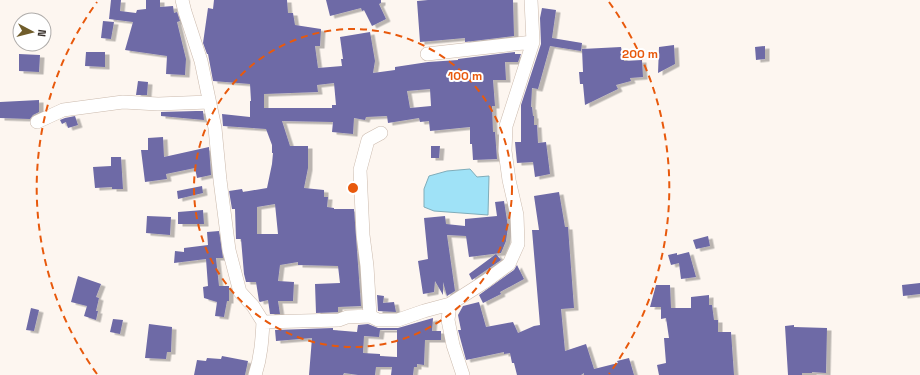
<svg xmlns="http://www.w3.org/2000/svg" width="920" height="375" viewBox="0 0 920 375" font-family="'Space Grotesk',sans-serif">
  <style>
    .water { fill: #9fe2f7; stroke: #80adba }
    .building { fill: #6e6aa6; fill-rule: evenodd; filter: url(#shadow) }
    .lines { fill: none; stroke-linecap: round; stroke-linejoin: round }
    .minor-casing { stroke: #cbbaad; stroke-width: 14 }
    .minor { stroke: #fff; stroke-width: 13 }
    .ring { fill: none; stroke: #e8590c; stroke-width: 2; stroke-dasharray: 7 5 }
    .centre { fill: #e8590c; stroke: #fff; stroke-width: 2 }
    .ring-label { font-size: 12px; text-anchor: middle; font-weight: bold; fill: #e8590c; stroke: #fff; stroke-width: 4; stroke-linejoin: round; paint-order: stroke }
  </style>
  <defs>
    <filter id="shadow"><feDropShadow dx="4.5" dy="2.5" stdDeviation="0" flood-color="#0004"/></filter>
  </defs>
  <rect width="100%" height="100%" fill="#fdf6f0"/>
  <!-- water -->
  <path class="water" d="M470,169L477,177L489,176L488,215L434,211L424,207V189L429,176L447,171Z"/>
  <!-- building -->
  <path class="building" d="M111,0H121L120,11L136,13L137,10L146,9V0H160V7L173,6L174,13L177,12L180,21L177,22L186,59L185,75L166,74L167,56L125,50L133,22L109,19Z
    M214,0H287L288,13H293L295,25L321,29L320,46H315L318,68L342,66L341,59H343L340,37L370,32L375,61L373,73L395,70V67L428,62L458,60V59L515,52V54H521L518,62H505L506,80H493L495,106H492L493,132H495L497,159L473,160L472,144H470V127L430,131L429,121L420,122L419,118L388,123L387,116L366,117L365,120L354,118L353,134L332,132L333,122L282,121L290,146H308V168L304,188L324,190V197H328L327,207L334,208V209H354L361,306L338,307V312L316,313L315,284L340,283L338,266L298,265V262L280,265L278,281L294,282L293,301H278L280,314H270L268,300L260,302L259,301L256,282H246L244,274L241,239H236L235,209H232L229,191L242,189L243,192L267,188L272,164L273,153H272V145L266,129L223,126L222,114L250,117V101H251L250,84L213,81L208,54H207L203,43L208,8L213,9ZM334,83L336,105H332V108H264V94L318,92L317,85ZM430,89L431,106L410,108L407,91ZM275,204L278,234H257V207Z
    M326,0H381V3L379,4L386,19L372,26L364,10L362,11L361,8L330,16Z
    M428,0H513L514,36L465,42V38L420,42L417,1Z
    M542,8L556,10L552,38L582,43L581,51L550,46L538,89L532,88L531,107H532L533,116H534V125H537L538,143L546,142L550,174L535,177L533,162L517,163L515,142H521V105L541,44L540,18Z
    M103,21L114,22L111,39L101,38Z
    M674,45L675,64L658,73L659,47Z
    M765,46V59L756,60L755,47Z
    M621,47L624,61L642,60L643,77L630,78L631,81L616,85L618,89L585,105L583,84H580L579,72H583L582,49Z
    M86,52H105V67L85,66Z
    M19,54L40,55L39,72L19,71Z
    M138,81L148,82L147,95H136Z
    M39,100V112L33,115L30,119L0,118V102Z
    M196,111H203L204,120L161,116V112Z
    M75,116L78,125L68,128L66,122L62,124L60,120L65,118Z
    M163,137L164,157L209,147L211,175L197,178L195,168L166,174L167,179L145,182L141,150H148V138Z
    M431,146H440L439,158H431Z
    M111,157H121L123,189H112V187L95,188L93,167L111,166Z
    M202,186L203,193L178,199L177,191Z
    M559,192L565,227H568L574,308L561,309L565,351L586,344L594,369L590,370L618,363L617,361L629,358L634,375H584V373L581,375H517L514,363H512L510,353L504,354V352L466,360L458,330H461L458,315L463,306L479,302L486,327L513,322L518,333L534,326L540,325L532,230H539L534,196Z
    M504,201L508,227L506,241L501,253L469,257L466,236L447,235L455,291L447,296L443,282V295L435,281L434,292L423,294L418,261L428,259L424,218L445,216L446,224L465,226V219L497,216L495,202Z
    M203,210L204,224H178V212Z
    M147,216L171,217L170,235L146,233Z
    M219,231L223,258H216L219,286H229V301H227L224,317L215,316L217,302L204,298L203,287L208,286L206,259L174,263L175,251L184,252V248L208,245L207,232Z
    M708,236L710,246L696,249L693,240Z
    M689,252L696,277L681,279L679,263L671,265L668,255L677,253V255Z
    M496,254L501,260L472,280L469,274Z
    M517,265L524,279L500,292L501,294L483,303L479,295L514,270Z
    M78,276L101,284L96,297L99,298L96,311H98L96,320L84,316L87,306L71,302Z
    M920,283V294L903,296L902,285Z
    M656,285H670L671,308H691V297L709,295V305H712L714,320H718V332H731L734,375H659L657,365L666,363L664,338H669L666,318L661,319V307H650Z
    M377,295L384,296L383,303L394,302L396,312L378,311Z
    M31,308L39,310L34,331L26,330Z
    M433,318L432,331H441V340H425L424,365L417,364V367H414L413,375H391L392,367H376L375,375H358L344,373L343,375H309L312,338L276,341L275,330L333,328V330L357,332L358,325L368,324L378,328H398ZM380,330H397V357L380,356V354L363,353L364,336L379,337Z
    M113,319L123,320L120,334L110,332Z
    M149,324L172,327L171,352H167L166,359L145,358Z
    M794,325V327L827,328L826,373L812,372V373H802V375H788L785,326Z
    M222,356L248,361L245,375H194L197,360L206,361L207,358L221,359Z"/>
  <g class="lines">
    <defs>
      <path id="minor" d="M182,0L185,12L201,61L215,128L220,180L229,250L240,292L253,306L263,322L339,320L347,317L370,316L378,320H398L424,311L450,304
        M427,54L533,42
        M37,122L63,110L123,102L158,104L209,102
        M370,316L367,266L363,235L360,170L368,140L381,133
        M255,375C261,357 262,340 263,322
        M463,375L453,345L448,320L450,304L486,281L509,264L518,244L517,215L509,180L505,151L506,126L533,42L531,0"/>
    </defs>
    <!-- minor casing -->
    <use href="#minor" class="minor-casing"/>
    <!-- minor -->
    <use href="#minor" class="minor"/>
  </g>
  <!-- distance rings -->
  <g class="ring">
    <circle cx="353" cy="188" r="159"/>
    <path d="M97 374A317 317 0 0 1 97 2M609 2A317 317 0 0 1 609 374"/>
  </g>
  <circle cx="353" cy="188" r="6" class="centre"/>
  <g class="ring-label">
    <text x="640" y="58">200 m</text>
    <text x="465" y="80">100 m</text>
  </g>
  <!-- north arrow -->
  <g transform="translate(32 32) rotate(97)"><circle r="19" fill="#ffffff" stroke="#afacaa"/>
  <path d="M0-3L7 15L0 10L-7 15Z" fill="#705d2b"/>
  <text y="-6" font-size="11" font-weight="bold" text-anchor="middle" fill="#37302b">N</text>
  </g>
</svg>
